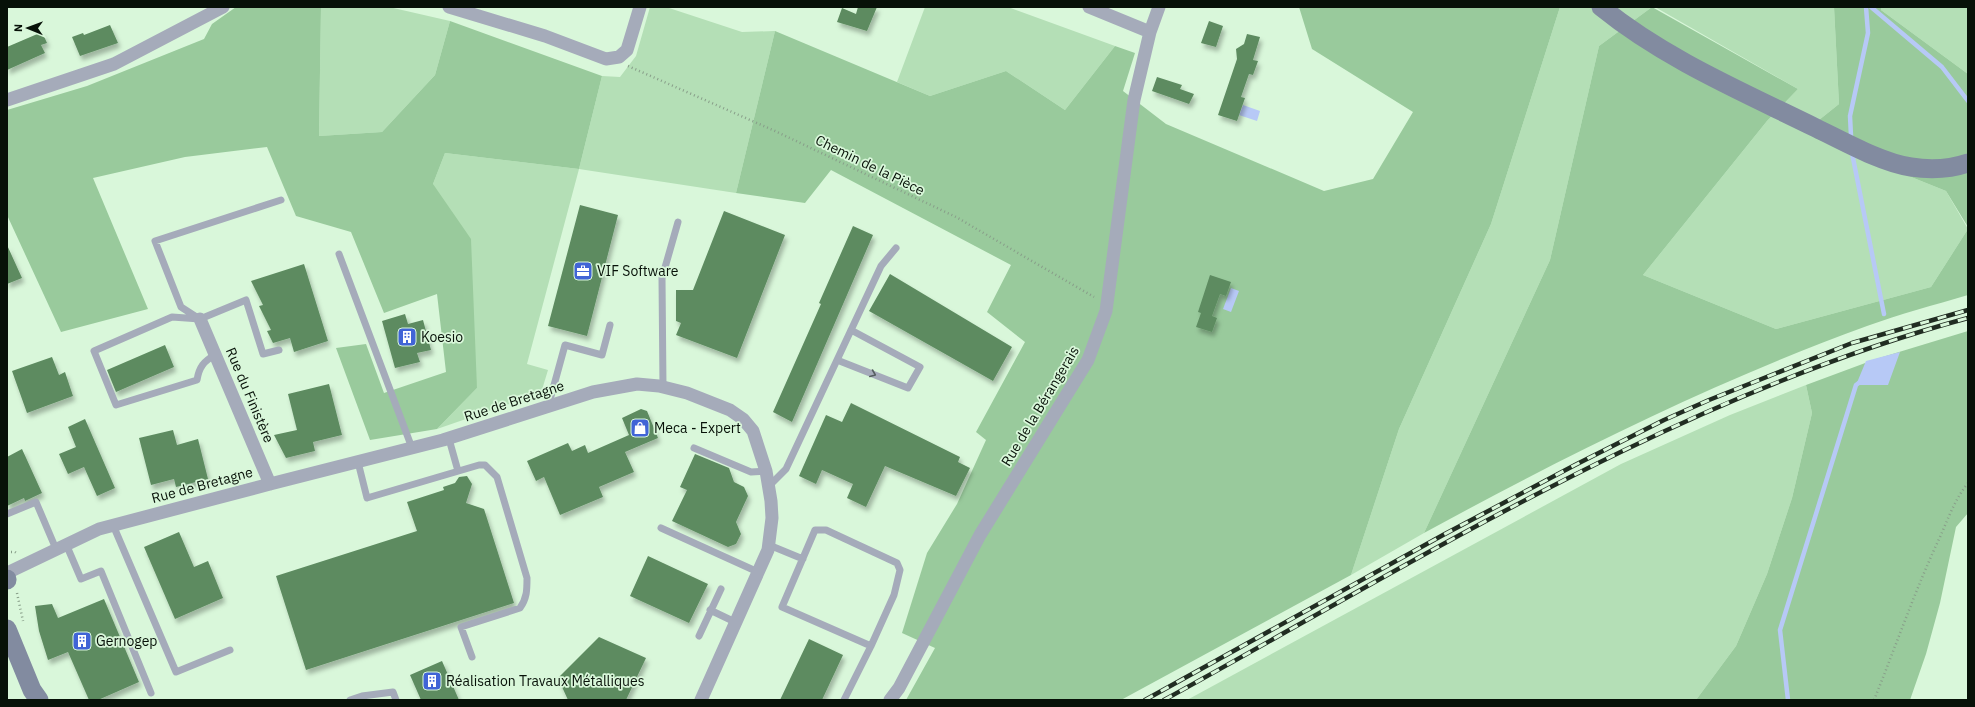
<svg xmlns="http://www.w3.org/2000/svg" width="1975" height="707" viewBox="0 0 1975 707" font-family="'IBM Plex Sans',sans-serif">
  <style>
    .green { fill: #b4dfb6 }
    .forest { fill: #99ca9c }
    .water { fill: #b7c9f6 }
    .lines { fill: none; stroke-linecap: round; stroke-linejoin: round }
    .stream { stroke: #b7c9f6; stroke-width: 4.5 }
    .building { fill: #5d8b60; filter: url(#shadow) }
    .path { stroke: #889e89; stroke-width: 2.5; stroke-dasharray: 1 3; stroke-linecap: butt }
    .lane { stroke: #a5abba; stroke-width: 7 }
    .street { stroke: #a5abba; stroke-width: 13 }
    .secondary { stroke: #828ba0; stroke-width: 19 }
    .rail-casing { stroke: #212d22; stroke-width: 4.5 }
    .rail { stroke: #d9f7da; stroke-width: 3; stroke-dasharray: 9; stroke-linecap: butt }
    .oneway { stroke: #565e61 }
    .labels { text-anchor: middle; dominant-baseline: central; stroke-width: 3.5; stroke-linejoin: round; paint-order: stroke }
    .street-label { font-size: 14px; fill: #071108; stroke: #d9f7da }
    .poi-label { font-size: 14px; fill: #071108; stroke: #d9f7da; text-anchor: start }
  </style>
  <defs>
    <filter id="shadow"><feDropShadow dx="2.5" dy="4.5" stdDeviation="2" flood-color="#0004"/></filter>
  </defs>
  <rect width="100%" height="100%" fill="#d9f7da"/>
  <!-- green -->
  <path class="green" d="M321,7H389L450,21L435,75L382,132L319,136Z
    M650,7H666L742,32L775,31L736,193L579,169L527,364L548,370L541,393L437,429L477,388L433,184L445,153L579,169L602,76L620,77L636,56Z
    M925,7H1008L1115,46L1065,110L1006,71L930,96L897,82Z
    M1560,7H1652L1599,46L1550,260L1424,533L1351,575L1399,429L1491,224Z
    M1655,7H1834L1839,104L1819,120L1814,138L1946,191L1968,229L1931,287L1776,329L1643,275L1767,121L1798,89Z
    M1881,7H1968V74L1881,10Z
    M1806,385L1812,413L1792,498L1767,574L1736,646L1696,700H1187L1621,464L1730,415Z"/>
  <!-- forest -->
  <path class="forest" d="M236,7H321L319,136L382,132L435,75L450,21L602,76L579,169L445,153L433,184L471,239L477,388L437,429L370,440L336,348L366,344L384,393L446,372L437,294L384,313L351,232L296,216L267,147L185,157L93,178L148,309L61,332L7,215V110L87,86L204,39L212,24Z
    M1299,7H1560L1491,224L1399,429L1351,575L1121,700H906L935,648L902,633L927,553L957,504L986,440L976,432L1025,342L987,312L1011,265L831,170L805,203L736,193L775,31L930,96L1006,71L1065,110L1115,46L1135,53L1123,91L1166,124L1324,191L1373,179L1413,112L1312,49Z
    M1652,7L1798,89L1767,121L1643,275L1776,329L1931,287L1968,229V295C1934,305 1900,314 1867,326C1713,382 1567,455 1424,533L1550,260L1599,46Z
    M1834,7H1881V10L1968,74V227L1946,191L1814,138L1819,120L1839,104Z
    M1968,331V513L1956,527L1940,603L1926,654L1910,700H1696L1736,646L1767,574L1792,498L1812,413L1806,385L1876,359Z"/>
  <!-- water -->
  <path class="water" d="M1243,105L1260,111L1257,121L1239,115Z
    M1231,288L1239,291L1231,312L1223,309Z
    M1900,352L1888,385H1856L1866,361Z"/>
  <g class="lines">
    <!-- stream -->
    <path class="stream" d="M1871,7L1942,67L1968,101
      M1851,136L1850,116L1868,33L1866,7
      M1852,153L1884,314
      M1788,700L1780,630L1856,385L1860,382"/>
  </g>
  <!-- building -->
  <path class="building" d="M858,7H877L867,31L837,22L842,8L856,14Z
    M1209,21L1223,26L1216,47L1201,43Z
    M110,25L118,43L80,56L72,37L83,33L84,35Z
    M42,32L47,43L41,45L45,53L7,70V47Z
    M1247,34L1260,37L1253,60L1258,61L1253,75L1249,74L1241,97L1245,98L1237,121L1218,115L1237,59L1236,49L1244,44Z
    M1157,77L1182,85L1180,89L1194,94L1189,104L1152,91Z
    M580,205L618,215L587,336L548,326Z
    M724,211L785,235L737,358L676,335L681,323L676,321V290H693Z
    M853,226L873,235L792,422L773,412L821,304L819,303Z
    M7,245L22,278L7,284Z
    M304,264L328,341L294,352L290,338L273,343L267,331L271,330L259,306L263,305L251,281Z
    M890,274L1012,347L993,381L869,311Z
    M1210,275L1231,282L1226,296L1220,294L1212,316L1217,318L1212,332L1196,327L1201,313L1198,312Z
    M405,314L408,324L423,320L431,350L417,353L420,362L395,368L382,321Z
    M165,345L174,367L116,392L107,370Z
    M52,357L59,375L65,372L73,396L27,413L12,371Z
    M329,384L342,435L313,442L315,451L286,458L274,435L297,430L288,394Z
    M851,403L960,457L958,462L970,468L956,496L885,466L866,507L847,498L853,484L822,470L816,484L799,476L826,415L842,422Z
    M641,409L647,411L658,438L625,452L634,472L599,487L603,497L560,515L544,477L536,481L527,461L568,443L572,451L585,445L588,453L629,435L622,418Z
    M85,419L115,488L97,496L84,467L68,474L59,454L76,447L68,427Z
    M173,430L177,445L198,439L208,479L176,487L174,479L151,485L139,438Z
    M22,449L42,493L25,501L24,498L7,506V457Z
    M695,454L729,468L734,482L744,487L748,496L736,522L741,534L736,544L728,547L672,521L687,490L680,487Z
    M467,476L472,484L466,503L484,509L514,603L306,670L276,576L417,531L407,502L444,490L443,487L455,483L459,477Z
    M179,532L194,567L208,561L223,598L175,619L144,547Z
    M648,556L708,584L689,623L630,596Z
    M104,599L139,682L98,700H89L68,652L48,660L39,631L35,606L52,604L58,618Z
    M599,637L646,658L626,700H568L558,678Z
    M809,639L843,655L822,700H780Z
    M442,661L459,700H421L410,675Z"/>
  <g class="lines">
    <!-- path -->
    <path class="path" d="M628,66L775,131L956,217L1094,297
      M7,552H15L18,554
      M17,593L23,621
      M1874,700C1896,646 1915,590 1940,537C1948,519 1955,499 1968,483"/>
    <!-- lane -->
    <path class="lane" d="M339,254L412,448
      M198,318L181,307L155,241L281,200
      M215,355C204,361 199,367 197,380L116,405L94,351L172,317L200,319L246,300L263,354L279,350
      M837,360L908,388L920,367L851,330
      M663,387L662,278L678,222
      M548,407L565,345L602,355L610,325
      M449,439L458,471
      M694,448L751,472L766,471
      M358,462L367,498L479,465H485L497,477L527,578C527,590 527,598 520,608L461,627L472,657
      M769,486L786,469L881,266L896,248
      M7,514L36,502L56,549
      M113,525L176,672L230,650
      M661,528L758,572
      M66,544L81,579L101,571L151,693
      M769,545L803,559
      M710,610L735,622
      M699,636L721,589
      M350,700L362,696L393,692L396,700
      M844,700L871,646L894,595L900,570L897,563L826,530H815L782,607L871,646"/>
    <!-- street -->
    <path class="street" d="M449,7L545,36L606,59L619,57L627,50L640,7
      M1089,7L1150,32
      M7,100L114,64L223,7
      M200,319L270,484
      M7,573L99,529L270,484L443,440L593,392L637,384L659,386L687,393L730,410L743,419L753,431L766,471L771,501L772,518L768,550L701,700
      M890,700L899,688L980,535L1088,360L1106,311L1134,100L1150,32L1159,7"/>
    <!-- secondary -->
    <path class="secondary" d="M1601,7C1665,59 1743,92 1816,128C1843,141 1882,163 1911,167C1930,170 1950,169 1968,163
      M7,579V580
      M7,629L32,690L39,700"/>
    <defs>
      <path id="rail" d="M1145,700L1443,535L1575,465L1664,420L1709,400L1852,343L1968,310
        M1164,700C1424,557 1679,396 1968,318"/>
    </defs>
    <!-- rail casing -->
    <use href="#rail" class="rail-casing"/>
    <!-- rail -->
    <use href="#rail" class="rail"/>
  </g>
  <!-- one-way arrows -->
  <defs><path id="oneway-chevron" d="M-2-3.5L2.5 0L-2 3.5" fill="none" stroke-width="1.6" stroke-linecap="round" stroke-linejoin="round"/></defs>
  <use class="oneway" href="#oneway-chevron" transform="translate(873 374) rotate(22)"/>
  <!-- icons -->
  <defs>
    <symbol id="office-square" viewBox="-11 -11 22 22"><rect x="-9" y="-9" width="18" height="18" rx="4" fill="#4164d6" stroke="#d9f7da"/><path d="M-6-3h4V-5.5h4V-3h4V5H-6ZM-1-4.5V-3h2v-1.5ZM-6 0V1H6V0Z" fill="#fff"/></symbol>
    <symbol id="building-square" viewBox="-11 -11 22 22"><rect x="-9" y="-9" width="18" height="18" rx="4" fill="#4164d6" stroke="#d9f7da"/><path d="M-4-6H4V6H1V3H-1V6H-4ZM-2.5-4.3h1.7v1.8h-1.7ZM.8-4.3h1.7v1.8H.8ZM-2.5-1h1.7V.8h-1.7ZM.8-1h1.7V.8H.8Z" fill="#fff"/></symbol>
    <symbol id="shop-square" viewBox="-11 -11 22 22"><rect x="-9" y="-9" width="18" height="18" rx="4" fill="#4164d6" stroke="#d9f7da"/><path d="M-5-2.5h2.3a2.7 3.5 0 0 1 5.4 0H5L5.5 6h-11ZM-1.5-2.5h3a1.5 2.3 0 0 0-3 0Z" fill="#fff"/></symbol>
  </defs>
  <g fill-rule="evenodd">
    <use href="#office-square" x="572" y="260" width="22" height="22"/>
    <use href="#building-square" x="396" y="326" width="22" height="22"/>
    <use href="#shop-square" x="629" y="417" width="22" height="22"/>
    <use href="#building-square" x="71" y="630" width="22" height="22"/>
    <use href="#building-square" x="421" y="670" width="22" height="22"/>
  </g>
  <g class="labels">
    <!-- street labels -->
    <g class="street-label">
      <text transform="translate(870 165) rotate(26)">Chemin de la Pièce</text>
      <text transform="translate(250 395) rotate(67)">Rue du Finistère</text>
      <text transform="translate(514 401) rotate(-18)">Rue de Bretagne</text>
      <text transform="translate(1040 406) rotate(-59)">Rue de la Bérangerais</text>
      <text transform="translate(202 485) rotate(-15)">Rue de Bretagne</text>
    </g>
    <!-- poi labels -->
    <g class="poi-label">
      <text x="597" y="271">VIF Software</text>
      <text x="421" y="337">Koesio</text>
      <text x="654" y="428">Meca - Expert</text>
      <text x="96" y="641">Gernogep</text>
      <text x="446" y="681">Réalisation Travaux Métalliques</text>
    </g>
  </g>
  <!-- border -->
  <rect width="1975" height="707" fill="none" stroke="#071108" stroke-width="16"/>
  <!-- north arrow -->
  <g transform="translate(28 28) rotate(271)" stroke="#d9f7da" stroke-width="3" paint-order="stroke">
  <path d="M0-3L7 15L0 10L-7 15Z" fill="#071108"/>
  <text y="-6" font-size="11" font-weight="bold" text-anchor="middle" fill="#071108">N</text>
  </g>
</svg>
